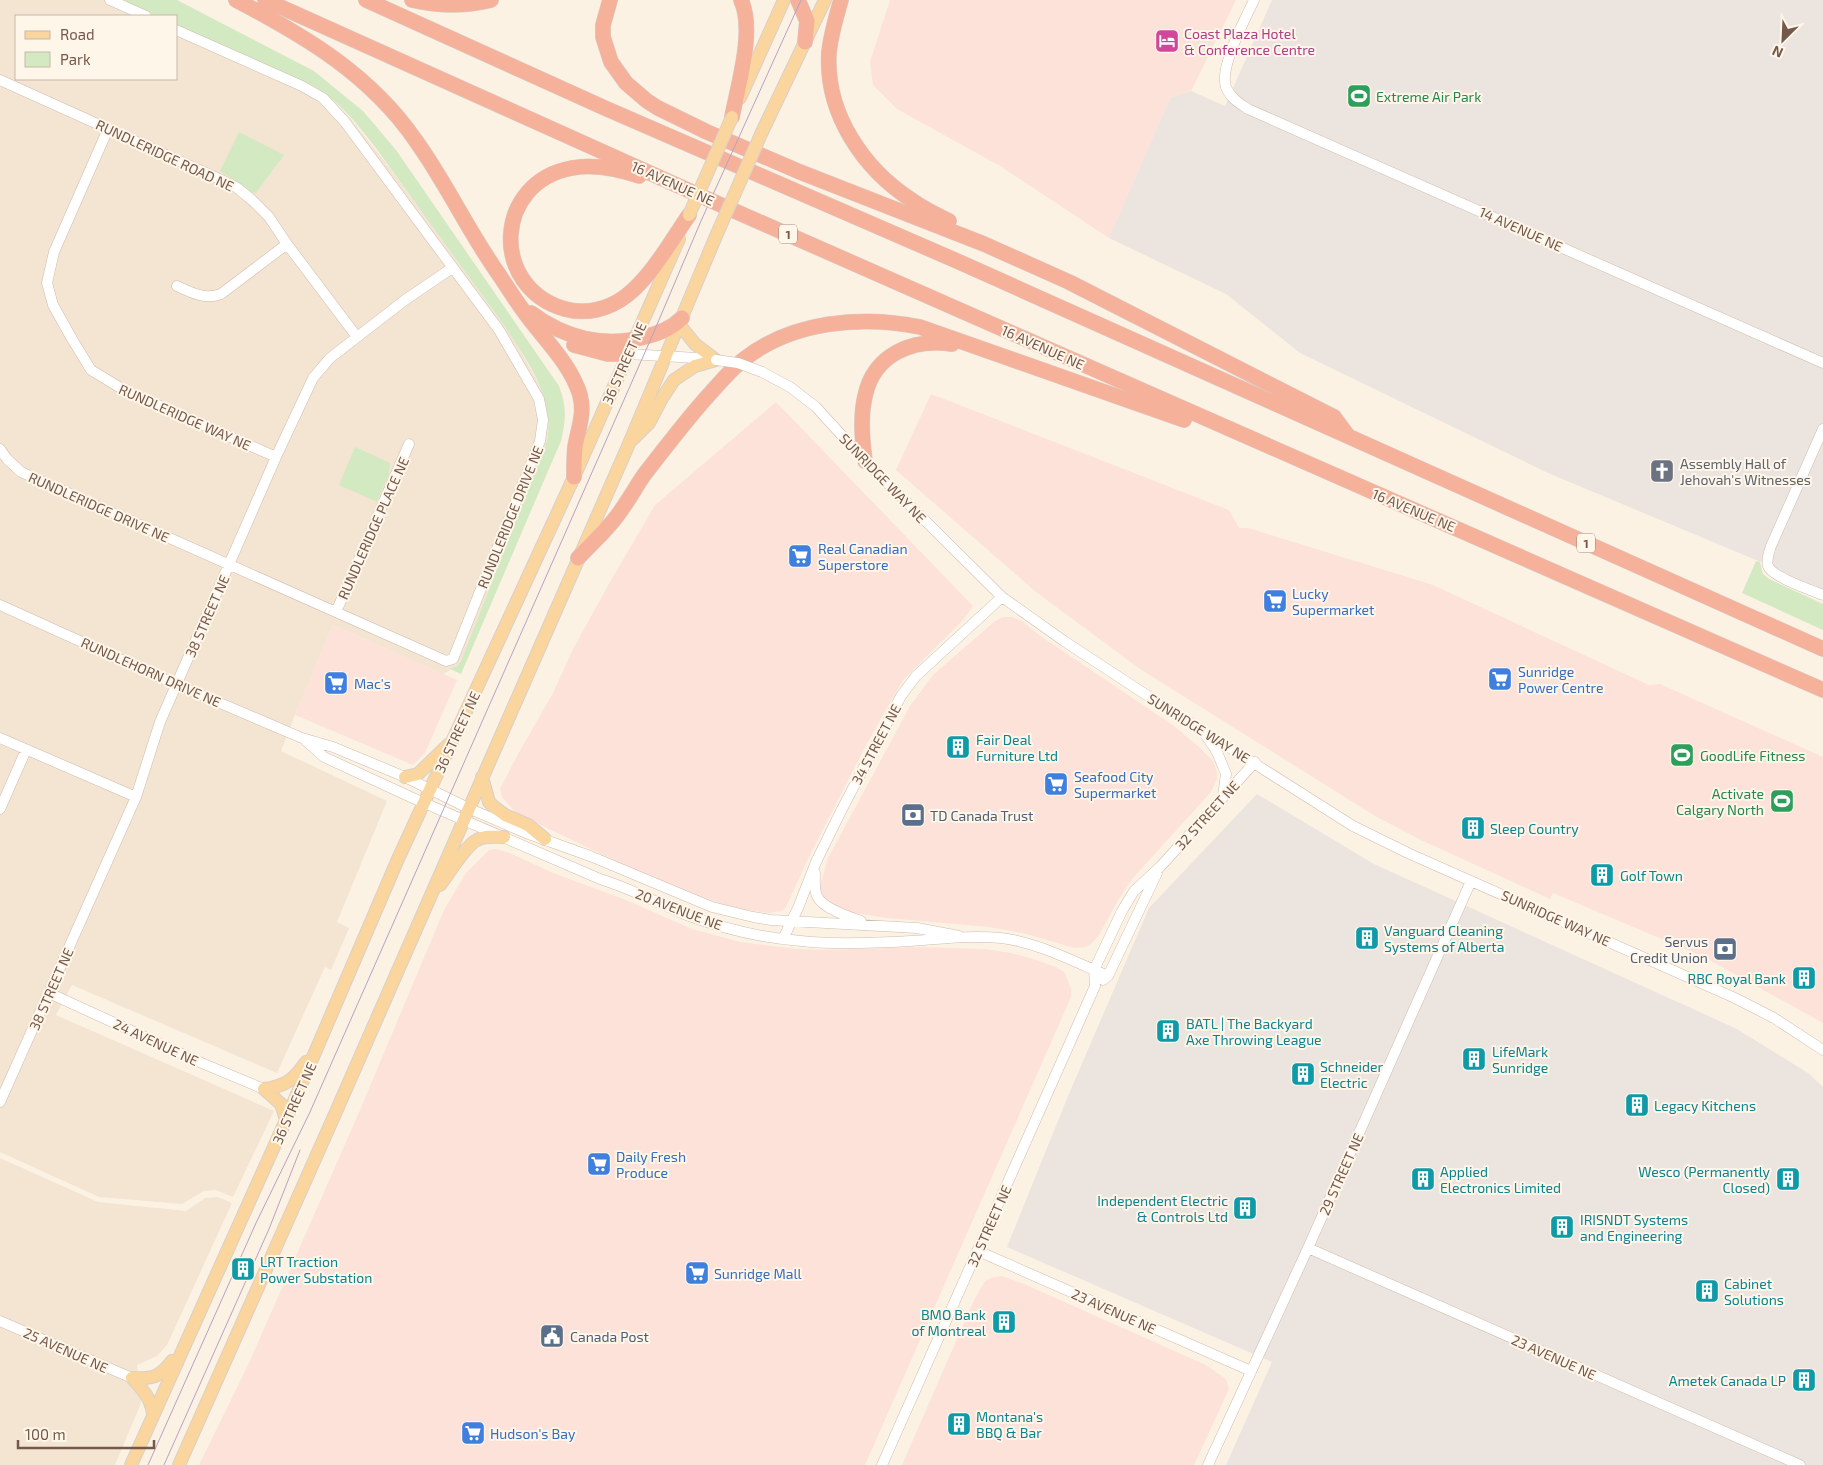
<svg xmlns="http://www.w3.org/2000/svg" width="1823" height="1465" viewBox="0 0 1823 1465" font-family="'Exo 2',sans-serif">
  <style>
    .residential { fill: #f4e4d2 }
    .commercial { fill: #fce2d8 }
    .industrial { fill: #ece4de }
    .green { fill: #d3e9c2 }
    .lines { fill: none; stroke-linecap: round; stroke-linejoin: round }
    .minor-casing { stroke: #cfbcad; stroke-width: 11 }
    .major-casing { stroke: #d8d0cc; stroke-width: 14 }
    .highway-casing { stroke: #d8d0cc; stroke-width: 16 }
    .minor { stroke: #fff; stroke-width: 10 }
    .major { stroke: #fad59d; stroke-width: 12 }
    .highway { stroke: #f6b19b; stroke-width: 15 }
    .tram { stroke: #b5a2c5; stroke-width: 1 }
    .minor-bridge-casing { stroke: #cfbcad; stroke-width: 11; stroke-linecap: butt }
    .major-bridge-casing { stroke: #d8d0cc; stroke-width: 14; stroke-linecap: butt }
    .minor-bridge { stroke: #fff; stroke-width: 10 }
    .major-bridge { stroke: #fad59d; stroke-width: 12 }
    .labels { text-anchor: middle; dominant-baseline: central; stroke-width: 4; stroke-linejoin: round; paint-order: stroke }
    .shield { fill: #fff6ea; stroke: #9e877a; stroke-width: 1 }
    .shield-label { font-size: 12px; font-weight: bold; fill: #74584a }
    .hotel-label { font-size: 14px; fill: #b23c85; stroke: #fff6ea; text-anchor: start }
    .leisure-label { font-size: 14px; fill: #27864d; stroke: #fff6ea; text-anchor: start }
    .street-label { font-size: 14px; fill: #74584a; stroke: #fff6ea }
    .worship-label { font-size: 14px; fill: #5b616d; stroke: #fff6ea; text-anchor: start }
    .shop-label { font-size: 14px; fill: #366cbe; stroke: #fff6ea; text-anchor: start }
    .culture-label { font-size: 14px; fill: #0d838f; stroke: #fff6ea; text-anchor: start }
    .service-label { font-size: 14px; fill: #4e5e75; stroke: #fff6ea; text-anchor: start }
  </style>
  <rect width="100%" height="100%" fill="#fcf2e4"/>
  <!-- residential -->
  <path class="residential" d="M0,0H120L156,16H16V79H176V25L314,86L328,94L351,119L390,168L501,321L518,346L544,393L549,411L550,422L547,441L461,661L457,666L443,674L333,625L295,715L281,751L387,801L337,922L349,928L331,970L325,967L277,1073L72,985L56,1015L274,1111L233,1197L216,1190L204,1191L182,1204L99,1197L0,1152Z
    M0,1158L98,1202L186,1211L205,1198L218,1197L232,1203L167,1345L157,1356L137,1365L141,1403L115,1465H0Z"/>
  <!-- commercial -->
  <path class="commercial" d="M890,0H1236L1191,91L1170,98L1109,238L1000,166L897,109L873,85L870,62Z
    M931,394L1229,510L1239,528H1248L1433,585L1649,685L1660,684L1823,757V1023L1704,957L1553,893L1550,899L1421,840L1375,816L1140,669L1036,592L896,470Z
    M776,402L973,606L963,620L903,680L866,745L807,861L786,907L782,911L769,913L734,908L701,897L622,864L516,813L502,797L500,789L517,756L553,693L573,649L610,582L655,505Z
    M1003,617H1012L1022,621L1039,635L1174,726L1199,747L1213,761L1217,772V779L1211,792L1132,879L1117,902L1099,935L1092,943L1086,947L1074,948L1027,934L989,927L887,918L843,911L832,905L821,895L820,886L828,858L910,706L933,675L994,622Z
    M333,625L457,680L425,753L413,765L295,715Z
    M496,849L510,853L553,873L626,900L692,929L740,942L797,949L828,950L916,947L985,949L1011,953L1033,959L1056,967L1064,972L1071,988V997L865,1465H199L249,1363L360,1110L444,910L466,873L489,850Z
    M1002,1276L1024,1284L1206,1365L1226,1379L1229,1389L1194,1465H902L974,1300L985,1281L993,1277Z"/>
  <!-- industrial -->
  <path class="industrial" d="M1272,0H1823V595L1768,565L1548,473L1300,353L1226,294L1109,238L1170,98L1191,91L1225,106Z
    M1257,794L1374,864L1737,1029L1808,1073L1823,1087V1465H1226L1272,1362L1007,1247L1068,1096L1149,908Z"/>
  <!-- green -->
  <path class="green" d="M120,0H177L314,71L363,111L396,150L559,386C567,408 566,419 561,441L461,674L450,669L457,666L461,661L547,441C556,397 525,357 501,321C470,278 438,235 407,191C382,157 350,107 314,86L176,25V16H156Z
    M239,132L284,155L255,194L220,171Z
    M355,447L390,463L389,474L377,502L339,485Z
    M1756,561L1760,562L1763,574L1769,579L1823,604V630L1742,593Z"/>
  <g class="lines">
    <defs>
      <path id="minor" d="M110,0L146,16
        M1254,0C1245,20 1219,67 1226,87C1230,98 1239,103 1248,109L1823,363
        M0,80L215,177L236,187L252,200L269,217L287,244L357,337
        M108,129L54,252L47,283L53,305L72,339L91,370L124,390L276,457
        M177,286C192,293 205,300 221,294L287,244
        M628,354L714,359
        M762,372L790,387L816,407L865,461L1002,597L1064,641L1148,696L1353,826L1410,854L1735,998L1774,1018L1823,1050
        M1823,429L1771,546C1769,552 1766,560 1768,566C1772,577 1811,590 1823,595
        M0,449L7,459L21,472L446,661L453,659L540,441L543,420L539,399L499,330L345,122L323,98L302,86L176,30
        M0,605L166,680L302,738L333,747L405,777L468,808L526,833L590,856L712,907L753,917L771,920L917,928L959,936
        M336,612L409,444
        M1205,734L1217,752L1226,774L1223,797
        M0,738L136,797
        M306,741L324,757L415,799L600,879C629,888 656,902 684,914C721,928 762,938 801,941C835,945 877,943 911,941C942,939 970,935 1001,938C1037,942 1075,962 1108,976
        M0,809L26,750
        M815,873C815,881 814,889 817,896C822,908 849,917 861,921
        M783,939L798,908L816,862L840,813L901,696L916,676L1002,597
        M1103,980L1108,976L1157,873
        M49,993L204,1064L264,1089
        M0,1102L136,797L160,722L276,457L313,378L330,358L405,300L452,268
        M1308,1248L1800,1465
        M978,1251L1251,1371
        M0,1321L132,1378
        M882,1465L1072,1038L1095,986L1094,970L1122,911L1134,891L1160,867L1255,762
        M1208,1465L1308,1248L1471,881"/>
      <path id="major" d="M740,98L784,0
        M762,132L825,0
        M679,324L695,344L716,360
        M633,439L649,423L661,400L674,380L695,366L716,360
        M405,777L418,774L449,744
        M482,777L489,802L494,807L505,815L528,825L545,839
        M440,885C448,875 466,845 477,840C485,835 495,837 504,837
        M264,1089C287,1086 294,1079 306,1062
        M264,1089L281,1104L286,1120
        M132,1378C152,1379 159,1378 172,1361
        M132,1378C142,1389 151,1398 153,1414
        M131,1465L286,1120L398,859L574,477L679,239
        M179,1465L335,1114L628,446L716,236"/>
      <path id="highway" d="M236,0C305,36 371,75 416,141C447,184 469,233 500,276C509,290 518,304 528,317C546,341 571,365 580,395C585,414 578,429 575,447C574,457 574,468 574,477
        M265,0L721,205L1823,690
        M366,0L607,109L957,261L1823,649
        M412,0C438,6 464,7 491,0
        M610,0L603,25V37L611,62L626,83L647,101L658,108L707,132L800,172L984,244L1069,282L1334,417L1348,436
        M798,0L807,21L805,42
        M841,0C836,17 831,34 829,52C825,113 863,169 913,201C924,209 937,215 949,221
        M732,117C738,85 755,30 741,0
        M639,176C618,169 594,164 572,168C494,182 489,287 565,309C586,315 609,309 626,296C651,277 671,241 689,215
        M531,313C564,338 604,348 644,337C659,333 671,329 682,318
        M574,345L608,354H628
        M865,461C862,440 860,417 865,396C874,354 913,338 952,344
        M578,558C591,544 606,531 617,516C627,503 635,488 644,475C664,449 684,423 706,398C718,385 729,371 743,360C792,321 861,315 920,327L1184,420"/>
    </defs>
    <!-- minor casing -->
    <use href="#minor" class="minor-casing"/>
    <!-- major casing -->
    <use href="#major" class="major-casing"/>
    <!-- highway casing -->
    <use href="#highway" class="highway-casing"/>
    <!-- minor -->
    <use href="#minor" class="minor"/>
    <!-- major -->
    <use href="#major" class="major"/>
    <!-- highway -->
    <use href="#highway" class="highway"/>
    <!-- tram -->
    <path class="tram" d="M148,1465L256,1223L310,1112L653,334L701,221L801,0
      M164,1465L269,1229L300,1150"/>
    <defs>
      <path id="minor-bridge" d="M716,360L738,363L762,372"/>
      <path id="major-bridge" d="M689,215L732,117
        M716,236L762,132"/>
    </defs>
    <!-- minor-bridge casing -->
    <use href="#minor-bridge" class="minor-bridge-casing"/>
    <!-- major-bridge casing -->
    <use href="#major-bridge" class="major-bridge-casing"/>
    <!-- minor-bridge -->
    <use href="#minor-bridge" class="minor-bridge"/>
    <!-- major-bridge -->
    <use href="#major-bridge" class="major-bridge"/>
  </g>
  <!-- icons -->
  <defs>
    <symbol id="hotel-square" viewBox="-11 -11 22 22"><rect x="-9" y="-9" width="18" height="18" rx="4" fill="#d1479c" stroke="#fff6ea"/><path d="M-6-4.5h1.5V1H6V5H4.5V3h-9V5H-6ZM-4 0a1.8 1.8 0 1 1 3.6 0ZM.5 0V-2.5h3Q6-2.5 6 0Z" fill="#fff"/></symbol>
    <symbol id="stadium-square" viewBox="-11 -11 22 22"><rect x="-9" y="-9" width="18" height="18" rx="4" fill="#2e9e5b" stroke="#fff6ea"/><path d="M0-5a6.5 5 0 1 0 0 10a6.5 5 0 1 0 0-10ZM-3.5-1.8h7v3.6h-7Z" fill="#fff"/></symbol>
    <symbol id="church-square" viewBox="-11 -11 22 22"><rect x="-9" y="-9" width="18" height="18" rx="4" fill="#6b7280" stroke="#fff6ea"/><path d="M-1.2-6h2.4v3.5h3.3v2.4h-3.3V6h-2.4V-.1h-3.3v-2.4h3.3Z" fill="#fff"/></symbol>
    <symbol id="supermarket-square" viewBox="-11 -11 22 22"><rect x="-9" y="-9" width="18" height="18" rx="4" fill="#3f7fe0" stroke="#fff6ea"/><path d="M-6-5.5h2.5l.6 2H6L4.5 2H-2.5L-4.4-4H-6ZM-1.5 3.2a1.3 1.3 0 1 0 .1 0ZM3 3.2a1.3 1.3 0 1 0 .1 0Z" fill="#fff"/></symbol>
    <symbol id="building-square" viewBox="-11 -11 22 22"><rect x="-9" y="-9" width="18" height="18" rx="4" fill="#0f9aa8" stroke="#fff6ea"/><path d="M-4-6H4V6H1V3H-1V6H-4ZM-2.5-4.3h1.7v1.8h-1.7ZM.8-4.3h1.7v1.8H.8ZM-2.5-1h1.7V.8h-1.7ZM.8-1h1.7V.8H.8Z" fill="#fff"/></symbol>
    <symbol id="bank-square" viewBox="-11 -11 22 22"><rect x="-9" y="-9" width="18" height="18" rx="4" fill="#5c6f8a" stroke="#fff6ea"/><path d="M-6-4H6V4H-6ZM0-2.3a2.3 2.3 0 1 0 0 4.6a2.3 2.3 0 1 0 0-4.6Z" fill="#fff"/></symbol>
    <symbol id="civic-square" viewBox="-11 -11 22 22"><rect x="-9" y="-9" width="18" height="18" rx="4" fill="#5c6f8a" stroke="#fff6ea"/><path d="M-.6-6.5H3V-4.5H.6V-3L4-1V1h2V6H-6V1h2V-1L-.6-3ZM-1.2 2.5V6h2.4V2.5Z" fill="#fff"/></symbol>
  </defs>
  <g fill-rule="evenodd">
    <use href="#hotel-square" x="1153" y="27" width="28" height="28"/>
    <use href="#stadium-square" x="1345" y="82" width="28" height="28"/>
    <use href="#church-square" x="1648" y="457" width="28" height="28"/>
    <use href="#supermarket-square" x="786" y="542" width="28" height="28"/>
    <use href="#supermarket-square" x="1261" y="587" width="28" height="28"/>
    <use href="#supermarket-square" x="1486" y="665" width="28" height="28"/>
    <use href="#supermarket-square" x="322" y="669" width="28" height="28"/>
    <use href="#building-square" x="944" y="733" width="28" height="28"/>
    <use href="#stadium-square" x="1668" y="741" width="28" height="28"/>
    <use href="#supermarket-square" x="1042" y="770" width="28" height="28"/>
    <use href="#stadium-square" x="1768" y="787" width="28" height="28"/>
    <use href="#bank-square" x="899" y="801" width="28" height="28"/>
    <use href="#building-square" x="1459" y="814" width="28" height="28"/>
    <use href="#building-square" x="1588" y="861" width="28" height="28"/>
    <use href="#building-square" x="1353" y="924" width="28" height="28"/>
    <use href="#bank-square" x="1711" y="935" width="28" height="28"/>
    <use href="#building-square" x="1790" y="964" width="28" height="28"/>
    <use href="#building-square" x="1154" y="1017" width="28" height="28"/>
    <use href="#building-square" x="1460" y="1045" width="28" height="28"/>
    <use href="#building-square" x="1289" y="1060" width="28" height="28"/>
    <use href="#building-square" x="1623" y="1091" width="28" height="28"/>
    <use href="#supermarket-square" x="585" y="1150" width="28" height="28"/>
    <use href="#building-square" x="1409" y="1165" width="28" height="28"/>
    <use href="#building-square" x="1774" y="1165" width="28" height="28"/>
    <use href="#building-square" x="1231" y="1194" width="28" height="28"/>
    <use href="#building-square" x="1548" y="1213" width="28" height="28"/>
    <use href="#building-square" x="229" y="1255" width="28" height="28"/>
    <use href="#supermarket-square" x="683" y="1259" width="28" height="28"/>
    <use href="#building-square" x="1693" y="1277" width="28" height="28"/>
    <use href="#building-square" x="990" y="1308" width="28" height="28"/>
    <use href="#civic-square" x="538" y="1322" width="28" height="28"/>
    <use href="#building-square" x="1790" y="1366" width="28" height="28"/>
    <use href="#building-square" x="945" y="1410" width="28" height="28"/>
    <use href="#supermarket-square" x="459" y="1419" width="28" height="28"/>
  </g>
  <g class="labels">
    <!-- shield labels -->
    <g class="shield">
      <rect x="779" y="224.5" width="18" height="19" rx="4"/>
      <rect x="1577" y="533.5" width="18" height="19" rx="4"/>
    </g>
    <g class="shield-label">
      <text x="788" y="234">1</text>
      <text x="1586" y="543">1</text>
    </g>
    <!-- hotel labels -->
    <g class="hotel-label">
      <text x="1184" y="33">Coast Plaza Hotel<tspan x="1184" dy="16">&amp; Conference Centre</tspan></text>
    </g>
    <!-- leisure labels -->
    <g class="leisure-label">
      <text x="1376" y="96">Extreme Air Park</text>
      <text x="1700" y="755">GoodLife Fitness</text>
      <text x="1764" y="793" text-anchor="end">Activate<tspan x="1764" dy="16">Calgary North</tspan></text>
    </g>
    <!-- street labels -->
    <g class="street-label">
      <text transform="translate(165 155) rotate(25)">RUNDLERIDGE ROAD NE</text>
      <text transform="translate(673 183) rotate(24)">16 AVENUE NE</text>
      <text transform="translate(1521 229) rotate(24)">14 AVENUE NE</text>
      <text transform="translate(1043 347) rotate(24)">16 AVENUE NE</text>
      <text transform="translate(624 363) rotate(-66)">36 STREET NE</text>
      <text transform="translate(185 417) rotate(24)">RUNDLERIDGE WAY NE</text>
      <text transform="translate(883 478) rotate(46)">SUNRIDGE WAY NE</text>
      <text transform="translate(99 507) rotate(24)">RUNDLERIDGE DRIVE NE</text>
      <text transform="translate(1414 510) rotate(23)">16 AVENUE NE</text>
      <text transform="translate(510 517) rotate(-68)">RUNDLERIDGE DRIVE NE</text>
      <text transform="translate(373 528) rotate(-66)">RUNDLERIDGE PLACE NE</text>
      <text transform="translate(207 616) rotate(-66)">38 STREET NE</text>
      <text transform="translate(151 672) rotate(24)">RUNDLEHORN DRIVE NE</text>
      <text transform="translate(1199 728) rotate(32)">SUNRIDGE WAY NE</text>
      <text transform="translate(457 732) rotate(-65)">36 STREET NE</text>
      <text transform="translate(876 744) rotate(-62)">34 STREET NE</text>
      <text transform="translate(1207 815) rotate(-48)">32 STREET NE</text>
      <text transform="translate(679 909) rotate(21)">20 AVENUE NE</text>
      <text transform="translate(1556 918) rotate(24)">SUNRIDGE WAY NE</text>
      <text transform="translate(51 989) rotate(-66)">38 STREET NE</text>
      <text transform="translate(156 1042) rotate(25)">24 AVENUE NE</text>
      <text transform="translate(294 1103) rotate(-66)">36 STREET NE</text>
      <text transform="translate(1341 1174) rotate(-66)">29 STREET NE</text>
      <text transform="translate(989 1226) rotate(-66)">32 STREET NE</text>
      <text transform="translate(1114 1311) rotate(24)">23 AVENUE NE</text>
      <text transform="translate(66 1350) rotate(24)">25 AVENUE NE</text>
      <text transform="translate(1554 1357) rotate(24)">23 AVENUE NE</text>
    </g>
    <!-- worship labels -->
    <g class="worship-label">
      <text x="1680" y="463">Assembly Hall of<tspan x="1680" dy="16">Jehovah's Witnesses</tspan></text>
    </g>
    <!-- shop labels -->
    <g class="shop-label">
      <text x="818" y="548">Real Canadian<tspan x="818" dy="16">Superstore</tspan></text>
      <text x="1292" y="593">Lucky<tspan x="1292" dy="16">Supermarket</tspan></text>
      <text x="1518" y="671">Sunridge<tspan x="1518" dy="16">Power Centre</tspan></text>
      <text x="354" y="683">Mac's</text>
      <text x="1074" y="776">Seafood City<tspan x="1074" dy="16">Supermarket</tspan></text>
      <text x="616" y="1156">Daily Fresh<tspan x="616" dy="16">Produce</tspan></text>
      <text x="714" y="1273">Sunridge Mall</text>
      <text x="490" y="1433">Hudson's Bay</text>
    </g>
    <!-- culture labels -->
    <g class="culture-label">
      <text x="976" y="739">Fair Deal<tspan x="976" dy="16">Furniture Ltd</tspan></text>
      <text x="1490" y="828">Sleep Country</text>
      <text x="1620" y="875">Golf Town</text>
      <text x="1384" y="930">Vanguard Cleaning<tspan x="1384" dy="16">Systems of Alberta</tspan></text>
      <text x="1786" y="978" text-anchor="end">RBC Royal Bank</text>
      <text x="1186" y="1023">BATL | The Backyard<tspan x="1186" dy="16">Axe Throwing League</tspan></text>
      <text x="1492" y="1051">LifeMark<tspan x="1492" dy="16">Sunridge</tspan></text>
      <text x="1320" y="1066">Schneider<tspan x="1320" dy="16">Electric</tspan></text>
      <text x="1654" y="1105">Legacy Kitchens</text>
      <text x="1440" y="1171">Applied<tspan x="1440" dy="16">Electronics Limited</tspan></text>
      <text x="1770" y="1171" text-anchor="end">Wesco (Permanently<tspan x="1770" dy="16">Closed)</tspan></text>
      <text x="1228" y="1200" text-anchor="end">Independent Electric<tspan x="1228" dy="16">&amp; Controls Ltd</tspan></text>
      <text x="1580" y="1219">IRISNDT Systems<tspan x="1580" dy="16">and Engineering</tspan></text>
      <text x="260" y="1261">LRT Traction<tspan x="260" dy="16">Power Substation</tspan></text>
      <text x="1724" y="1283">Cabinet<tspan x="1724" dy="16">Solutions</tspan></text>
      <text x="986" y="1314" text-anchor="end">BMO Bank<tspan x="986" dy="16">of Montreal</tspan></text>
      <text x="1786" y="1380" text-anchor="end">Ametek Canada LP</text>
      <text x="976" y="1416">Montana's<tspan x="976" dy="16">BBQ &amp; Bar</tspan></text>
    </g>
    <!-- service labels -->
    <g class="service-label">
      <text x="930" y="815">TD Canada Trust</text>
      <text x="1708" y="941" text-anchor="end">Servus<tspan x="1708" dy="16">Credit Union</tspan></text>
      <text x="570" y="1336">Canada Post</text>
    </g>
  </g>
  <!-- legend -->
  <rect x="15" y="15" width="162" height="65" fill="#fff6ea" stroke="#c7b7aa"/>
  <rect x="25" y="31" width="25" height="8" fill="#fad59d" stroke="#c7b7aa"/>
  <text x="60" y="40" font-size="15" fill="#74584a">Road</text>
  <rect x="25" y="52" width="25" height="15" fill="#d3e9c2" stroke="#c7b7aa"/>
  <text x="60" y="65" font-size="15" fill="#74584a">Park</text>
  <!-- north arrow -->
  <g transform="translate(1783 40) rotate(204)" stroke="#fff6ea" stroke-width="4" paint-order="stroke">
  <path d="M0-4L9 19L0 12L-9 19Z" fill="#74584a"/>
  <text y="-8" font-size="14" font-weight="bold" text-anchor="middle" fill="#74584a">N</text>
  </g>
  <!-- scale -->
  <path d="M18 1440v8h136v-8" fill="none" stroke="#74584a" stroke-width="2.5"/>
  <text x="25" y="1440" font-size="15" fill="#74584a" stroke="#fff6ea" stroke-width="4" paint-order="stroke">100 m</text>
</svg>
